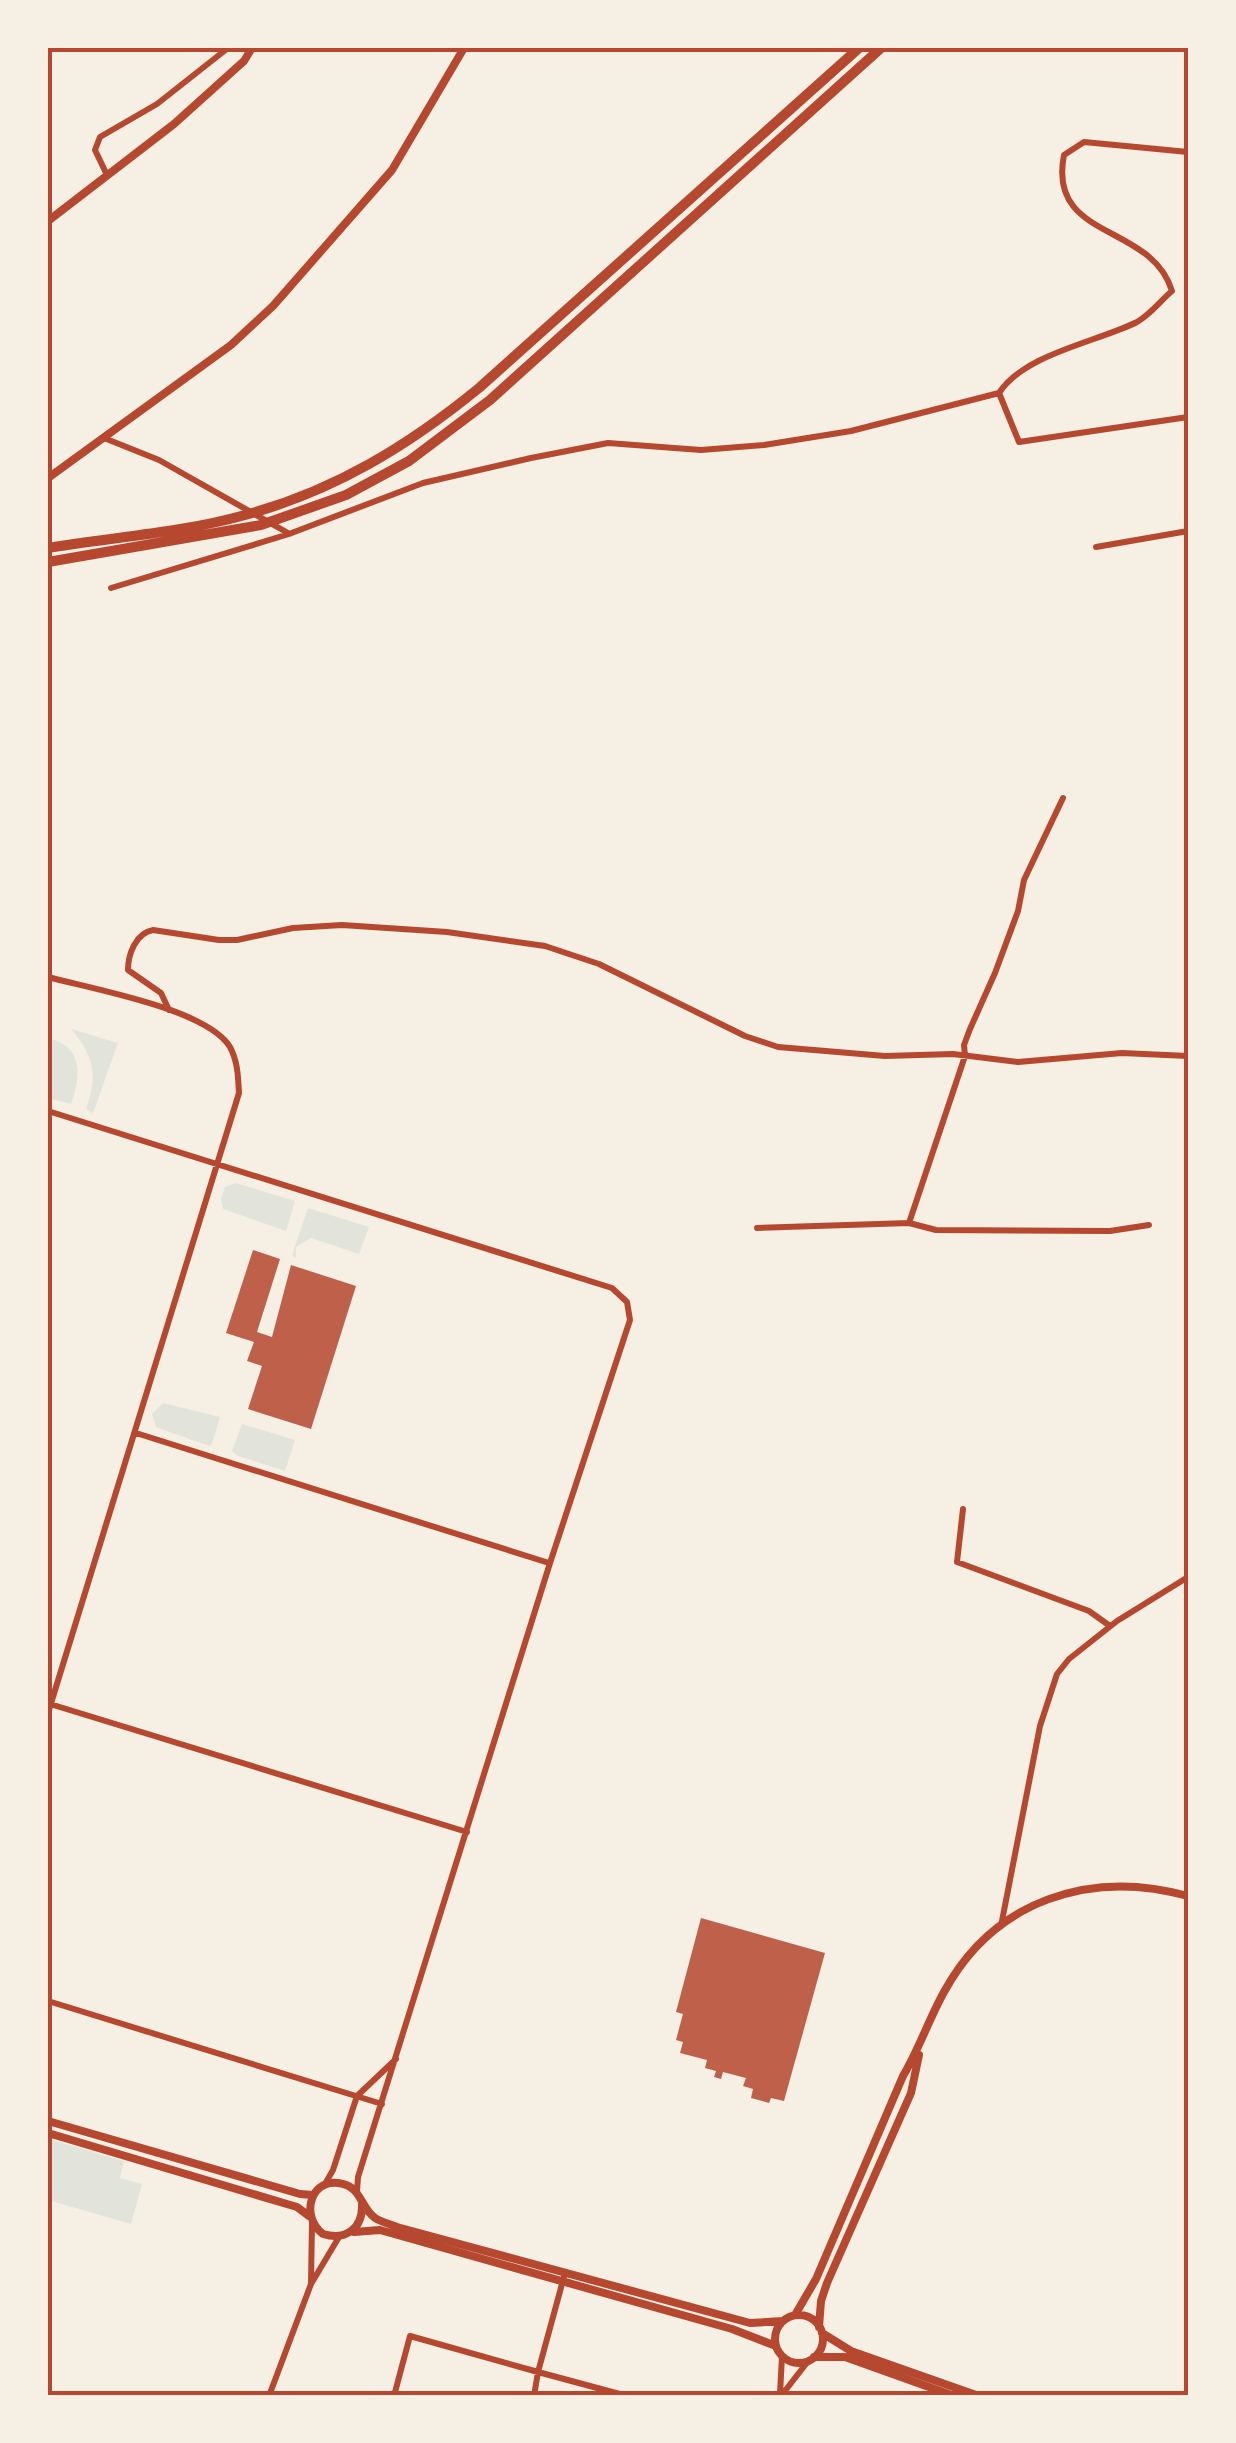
<svg xmlns="http://www.w3.org/2000/svg" width="1236" height="2443" viewBox="0 0 1236 2443" font-family="Arial,sans-serif">
  <style>
    .green { fill: #e2e4dc }
    .building { fill: #bf614a }
    .lines { fill: none; stroke-linecap: round; stroke-linejoin: round }
    .minor { stroke: #b5482f; stroke-width: 6 }
    .tertiary { stroke: #b5482f; stroke-width: 8 }
    .trunk { stroke: #b5482f; stroke-width: 10 }
    .neatline { fill: none; stroke: #b5482f; stroke-width: 4 }
  </style>
  <rect width="100%" height="100%" fill="#f6efe4"/>
  <!-- green -->
  <path class="green" d="M71,1029L118,1043L93,1113L86,1109C98,1076 94,1055 71,1029Z
    M48,1038C84,1047 81,1075 71,1104L48,1098Z
    M236,1183L295,1201L286,1231L223,1209L221,1198L225,1187Z
    M308,1208L369,1227L359,1254L311,1238L296,1247V1258L292,1255Z
    M163,1403L220,1417L212,1444L209,1446L156,1427L152,1414Z
    M242,1424L295,1440L285,1471L238,1456L232,1451Z
    M48,2139L124,2161L120,2178L142,2184L131,2224L48,2200Z"/>
  <!-- building -->
  <path class="building" d="M253,1250L280,1259L257,1332L272,1337L291,1265L356,1286L311,1429L248,1409L262,1366L247,1361L254,1342L226,1333Z
    M701,1918L825,1953L784,2101L771,2098L769,2103L751,2098L753,2089L743,2086L746,2078L723,2072L721,2079L714,2077L716,2071L705,2068L707,2060L680,2053L683,2042L676,2040L683,2014L676,2012Z"/>
  <g class="lines">
    <!-- minor -->
    <path class="minor" d="M107,175L95,150L100,137L157,104L228,48
      M999,393C1024,354 1097,342 1137,322C1151,314 1160,301 1172,291C1151,222 1047,241 1064,155L1084,142L1188,152
      M999,393L1019,442L1188,417
      M104,438L159,460L288,533
      M1096,547L1188,531
      M111,588L289,534L423,483L531,458L608,443L701,450L764,445L851,431L999,393
      M48,977C92,989 207,1009 230,1047C238,1062 238,1077 239,1093L48,1713
      M169,1010L161,993L128,970C128,954 136,933 153,930L219,940H237L293,928L342,925L447,932L545,946L599,964L745,1036L778,1047L885,1056L953,1054L1018,1062L1122,1053L1188,1056
      M48,1111L612,1288L627,1302L630,1320L550,1563L358,2177L357,2191
      M909,1223L965,1056L964,1045L970,1029L995,973L1018,911L1024,880L1063,798
      M757,1228L909,1223L936,1230L1110,1231L1149,1225
      M136,1433L549,1563
      M963,1509L957,1562L1089,1611L1110,1626
      M50,1704L467,1832
      M1001,1926L1040,1726L1057,1674L1069,1659L1117,1621L1188,1577
      M48,2001L382,2104
      M325,2184L333,2170L357,2096L396,2059
      M565,2273L538,2372L627,2396
      M311,2283L312,2222
      M780,2394L782,2356
      M269,2396L311,2284L339,2237
      M394,2396L410,2336L538,2372L534,2396
      M781,2396L809,2360"/>
    <!-- tertiary -->
    <path class="tertiary" d="M48,221L174,124L244,61L252,48
      M48,478L231,345L273,306L392,170L464,48
      M48,2121L300,2194L313,2195
      M48,2133L297,2207L309,2216
      M362,2204C363,2228 346,2241 323,2234C299,2216 311,2175 343,2184C361,2188 361,2208 375,2218C381,2222 390,2224 397,2227L750,2323L783,2321
      M354,2232L380,2230L732,2329L776,2346
      M795,2315L816,2279L903,2076C919,2049 929,2019 944,1992C994,1900 1090,1869 1188,1896
      M775 2339a24 24 0 1 1 48 0a24 24 0 1 1-48 0Z
      M819,2327L821,2301L827,2283L911,2093L919,2055
      M822,2333L851,2351L979,2396
      M814,2357H845L954,2396"/>
    <!-- trunk -->
    <path class="trunk" d="M48,548C113,537 181,533 245,515C334,491 408,446 479,388L859,48
      M48,562L261,525L346,495L409,461L490,400L881,48"/>
  </g>
  <!-- border -->
  <rect width="1236" height="2443" fill="none" stroke="#f6efe4" stroke-width="100"/>
  <rect x="50" y="50" width="1136" height="2343" class="neatline"/>
</svg>
